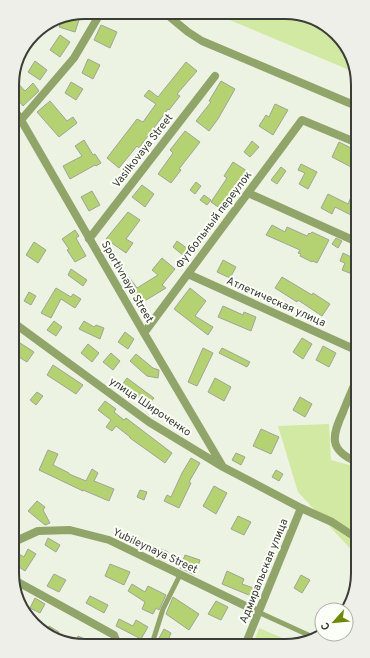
<svg xmlns="http://www.w3.org/2000/svg" width="370" height="658" viewBox="0 0 370 658" font-family="Overpass,sans-serif">
  <style>
    .green { fill: #d2e9a4 }
    .building { fill: #b4d272; stroke: #9fa595 }
    .lines { fill: none; stroke-linecap: round; stroke-linejoin: round }
    .lane { stroke: #91a469; stroke-width: 5 }
    .street { stroke: #91a469; stroke-width: 8 }
    .labels { text-anchor: middle; dominant-baseline: central; stroke-width: 4; stroke-linejoin: round; paint-order: stroke }
    .street-label { font-size: 11px; fill: #3b3d36; stroke: #fcfff8 }
    .rim { fill: none; stroke: #3b3d36; stroke-width: 2 }
  </style>
  <rect width="100%" height="100%" fill="#edf3e2"/>
  <!-- green -->
  <path class="green" d="M213,13H299L333,30L354,62V72Z
    M329,424L331,460L357,467L358,557L298,492L278,426Z
    M259,628L292,642L254,643Z"/>
  <!-- building -->
  <path class="building" d="M75,16L80,17L75,32L59,27L61,21Z
    M101,25L117,32L110,48L94,40Z
    M60,35L70,42L60,57L50,50Z
    M88,59L100,65L93,79L82,73Z
    M35,61L47,70L40,80L28,72Z
    M186,62L197,71L177,94L180,96L169,110L168,109L139,148L137,146L119,168L107,158L137,119L143,122L156,104L144,96L149,90L158,97Z
    M16,81L25,91L33,83L39,91L23,106L13,94V84Z
    M221,81L235,89L218,119L209,131L196,121L211,102L209,101Z
    M71,82L83,89L76,100L65,93Z
    M50,101L67,121L73,117L77,123L59,137L37,112Z
    M275,104L288,110L273,135L259,126L266,115L269,117Z
    M185,131L200,142L179,169L181,170L171,183L158,174L173,153L170,150Z
    M84,140L93,155L95,154L101,163L96,166L95,165L70,179L63,166L82,156L75,146Z
    M252,141L259,147L250,157L244,152Z
    M339,142L355,150V160L351,167L332,157Z
    M233,162L247,171L221,209L211,202L227,178L224,176Z
    M301,164L317,172L308,189L299,184L305,173L298,170Z
    M281,167L286,171L277,184L271,180Z
    M196,182L201,186L195,194L190,190Z
    M142,185L154,194L145,207L132,197Z
    M355,188V217L335,207L332,214L321,208L328,194L348,204Z
    M92,191L100,205L89,211L81,197Z
    M204,195L211,200L207,205L200,200Z
    M128,212L140,220L126,239L133,243L126,253L106,239Z
    M272,225L285,232L287,227L307,236L309,233L310,234L312,232L329,240L317,263L313,261L312,262L300,256L301,254L298,253L300,250L266,235Z
    M75,230L79,236L76,238L86,256L75,262L67,250L69,249L62,239Z
    M336,238L342,241L338,248L332,244Z
    M177,241L188,249L184,256L173,247Z
    M34,242L46,250L38,263L26,255Z
    M343,253L355,259L356,267L352,274L342,270L345,263L340,261Z
    M162,258L175,269L162,285L166,288L138,305L124,281L129,277L137,288L158,275L152,270Z
    M223,260L236,267L230,278L217,272Z
    M71,269L87,280L83,286L68,275Z
    M282,277L312,295L313,293L330,304L322,316L298,300L297,302L275,288Z
    M56,288L71,297L73,294L81,299L75,308L61,299L51,318L41,313Z
    M190,288L206,301L195,316L213,327L208,335L174,309Z
    M29,292L36,296L31,305L24,301Z
    M223,306L243,315L244,312L256,317L251,331L218,317Z
    M54,321L62,327L56,336L47,330Z
    M84,321L94,327L96,325L104,328L100,339L79,329Z
    M125,332L134,339L128,349L118,342Z
    M302,338L312,344L303,359L293,352Z
    M20,343L34,352L27,362L14,354V351Z
    M88,344L99,353L92,362L81,353Z
    M323,346L336,353L329,367L316,360Z
    M203,348L213,353L197,386L188,382Z
    M222,348L250,362L247,367L219,353Z
    M111,353L120,361L113,370L103,362Z
    M136,354L153,368L159,370L158,378L147,376L130,361Z
    M53,365L83,385L76,394L47,375Z
    M127,378L154,398L148,405L122,385Z
    M215,378L231,387L224,401L208,392Z
    M37,392L43,396L36,405L30,400Z
    M300,397L312,404L305,417L293,410Z
    M105,401L116,409L114,412L124,420L126,418L172,453L165,463L130,438V437L116,426L112,431L106,427L111,420L98,410Z
    M261,429L279,437L271,454L253,446Z
    M48,450L58,454L53,465L69,473V474L86,481L92,469L98,473L94,481L114,489L109,501L83,490V491L39,470Z
    M236,453L245,457L241,465L232,460Z
    M191,458L200,463L189,482L191,483L179,508L164,501L167,495L171,497L182,473Z
    M276,470L283,474L279,481L272,477Z
    M214,486L227,493L216,514L203,506Z
    M140,490L147,492L144,500L137,497Z
    M37,501L45,507L43,510L50,523L45,525L28,511Z
    M238,516L251,522L244,535L231,529Z
    M48,538L60,545L56,552L45,545Z
    M28,549L36,554L25,571L16,565V552L24,557Z
    M161,549L168,552L165,561L158,557Z
    M185,555L200,560L195,575L180,568Z
    M110,564L130,572L124,585L105,576Z
    M227,571L244,579L242,584L259,590L256,598L222,584Z
    M54,574L66,580L59,592L47,586Z
    M301,575L310,580L302,593L294,588Z
    M132,584L145,592L148,586L166,595L159,610L156,608L153,614L142,609L145,602L128,591Z
    M90,596L108,605L104,613L86,603Z
    M173,597L199,614L189,630L166,614Z
    M35,598L45,604L40,613L30,608Z
    M216,601L228,607L221,620L208,614Z
    M119,619L133,626L136,620L148,627L141,639L116,626Z
    M49,626L59,632L57,637L46,633Z
    M164,629L171,633L169,638L180,644H156Z
    M78,636L87,640L85,645H75Z"/>
  <g class="lines">
    <!-- lane -->
    <path class="lane" d="M258,612L315,638
      M152,644L163,609L180,575"/>
    <!-- street -->
    <path class="street" d="M165,13L188,32L202,41L354,105
      M13,108L21,120L144,333L223,467
      M21,120L74,58L97,19
      M248,193L355,241
      M89,239L215,76
      M188,274L356,350
      M14,323L149,422L223,467L301,508L332,522L358,539
      M144,333L302,120L355,142
      M356,380C352,391 347,401 343,412C332,436 328,450 357,462
      M16,541L38,531L70,530L109,540L258,612
      M16,581L114,635L118,645
      M246,643L301,508"/>
  </g>
  <g class="labels">
    <!-- street labels -->
    <g class="street-label">
      <text transform="translate(143 151) rotate(-52)">Vasilkovaya Street</text>
      <text transform="translate(214 220) rotate(-53)">Футбольный переулок</text>
      <text transform="translate(127 282) rotate(60)">Sportivnaya Street</text>
      <text transform="translate(276 302) rotate(24)">Атлетическая улица</text>
      <text transform="translate(150 407) rotate(34)">улица Широченко</text>
      <text transform="translate(155 551) rotate(25)">Yubileynaya Street</text>
      <text transform="translate(264 571) rotate(-68)">Адмиральская улица</text>
    </g>
  </g>
  <!-- crop -->
  <path d="M0 0H370V658H0ZM85 19H285A66 66 0 0 1 351 85V573A66 66 0 0 1 285 639H85A66 66 0 0 1 19 573V85A66 66 0 0 1 85 19Z" fill="#edefe8" fill-rule="evenodd"/>
  <path class="rim" d="M85 19H285A66 66 0 0 1 351 85V573A66 66 0 0 1 285 639H85A66 66 0 0 1 19 573V85A66 66 0 0 1 85 19Z"/>
  <!-- north arrow -->
  <g transform="translate(334 622) rotate(243)"><circle r="19" fill="#fcfff8" stroke="#afb1aa"/>
  <path d="M0-3L7 15L0 10L-7 15Z" fill="#6c8901"/>
  <text y="-6" font-size="11" font-weight="bold" text-anchor="middle" fill="#3b3d36">С</text>
  </g>
</svg>
